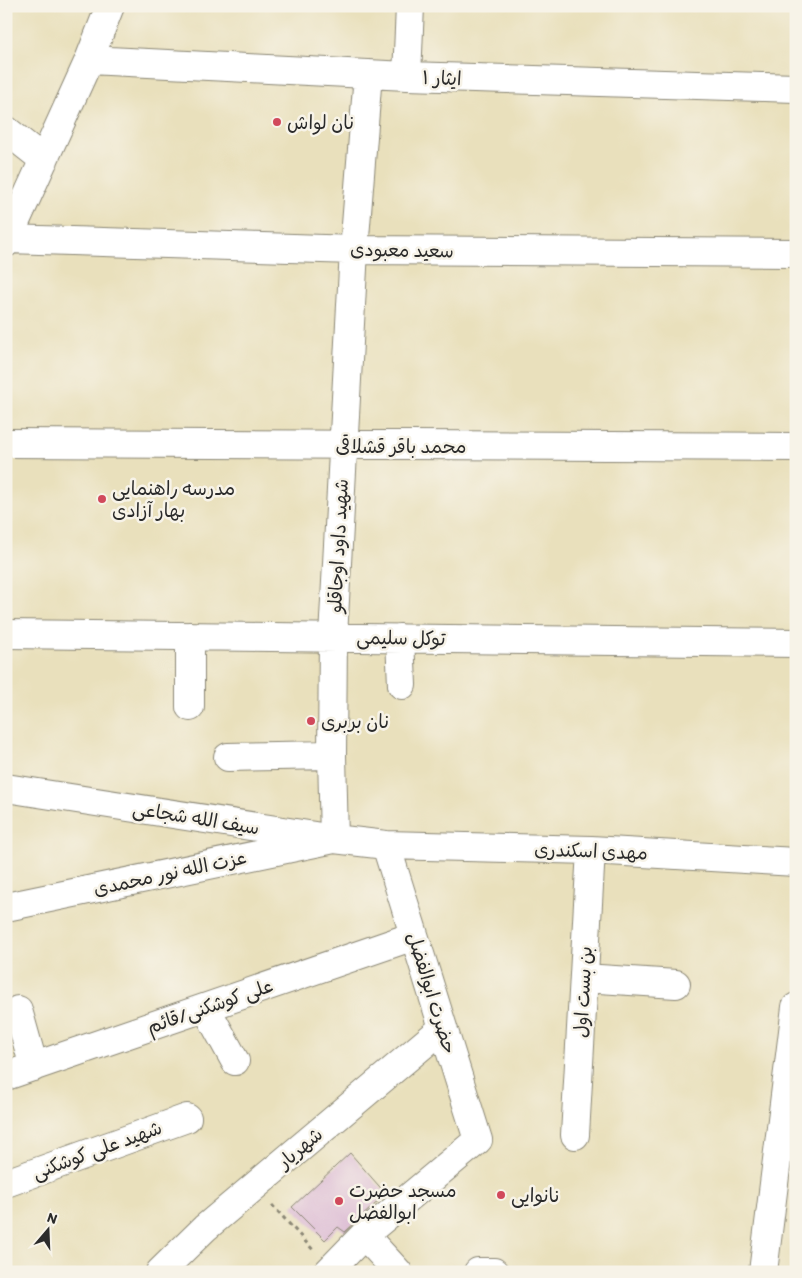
<svg xmlns="http://www.w3.org/2000/svg" width="802" height="1278" viewBox="0 0 802 1278" font-family="Itim,'Playpen Sans Arabic',sans-serif">
  <style>
    .building { fill: #d8b2d1 }
    .lines { fill: none; stroke-linecap: round; stroke-linejoin: round }
    .minor-casing { stroke: #8a8674; stroke-width: 30 }
    .path { stroke: #8a8674; stroke-width: 3; stroke-dasharray: 4 4; stroke-linecap: butt }
    .minor { stroke: #fff; stroke-width: 28 }
    .poi-dot { fill: #d1495b; stroke: #f7f3e8; stroke-width: 2 }
    .labels { text-anchor: middle; dominant-baseline: central; stroke-width: 5; stroke-linejoin: round; paint-order: stroke }
    .street-label { font-size: 19px; fill: #2b2b2b; stroke: #f7f3e8 }
    .poi-label { font-size: 19px; fill: #2b2b2b; stroke: #f7f3e8; text-anchor: start }
  </style>
  <rect width="100%" height="100%" fill="#f7f3e8"/>
  <filter id="ink" filterUnits="userSpaceOnUse"><feTurbulence type="fractalNoise" baseFrequency=".02" numOctaves="2"/><feDisplacementMap in="SourceGraphic" scale="10" xChannelSelector="R" yChannelSelector="G"/><feConvolveMatrix kernelMatrix="1 2 1 2 8 2 1 2 1" color-interpolation-filters="sRGB"/></filter>
  <filter id="wash" filterUnits="userSpaceOnUse"><feTurbulence type="fractalNoise" baseFrequency=".0096" numOctaves="4" result="noise"/><feDisplacementMap in="SourceGraphic" scale="20" xChannelSelector="R" yChannelSelector="G"/><feGaussianBlur stdDeviation="1.12" result="paint"/><feColorMatrix in="noise" values="0 0 0 0 0 0 0 0 0 0 0 0 0 0 0 0 0 1.4 0 .05"/><feComposite in="paint" operator="in"/></filter>
  <g filter="url(#wash)">
    <rect width="100%" height="100%" fill="#e9e0bc"/>
    <g id="blocks">
      <!-- building -->
      <path class="building" d="M350,1153L386,1194L345,1232L338,1227L325,1240L292,1207Z"/>
    </g>
  </g>
  <g filter="url(#ink)">
    <use href="#blocks" fill-opacity="0" stroke="#8a8674" stroke-width="1"/>
    <g class="lines">
      <defs>
        <path id="minor" d="M89,60L407,76L796,88
          M407,76L410,6
          M6,130L44,160
          M8,239L354,250L796,253
          M6,243L89,60L110,6
          M6,443L796,447
          M6,634L796,643
          M190,636V707
          M400,638L402,685
          M228,757L332,755
          M6,788L334,839L386,845L591,850L796,862
          M6,907L334,839L332,755L333,637L354,250L368,74
          M584,978L676,984
          M206,1008L235,1061
          M18,1010L34,1067
          M6,1076L414,936
          M575,1135L591,850
          M6,1183L187,1118
          M364,1235L398,1272
          M160,1272L205,1228L443,1028
          M328,1272L364,1235L478,1140L386,845
          M478,1272H494
          M763,1272L796,1007"/>
      </defs>
      <!-- minor casing -->
      <use href="#minor" class="minor-casing"/>
      <!-- path -->
      <path class="path" d="M272,1205L315,1252"/>
      <!-- minor -->
      <use href="#minor" class="minor"/>
    </g>
  </g>
  <!-- markers -->
  <g class="poi-dot">
    <circle cx="277" cy="122" r="5"/>
    <circle cx="102" cy="499" r="5"/>
    <circle cx="311" cy="721" r="5"/>
    <circle cx="501" cy="1195" r="5"/>
    <circle cx="339" cy="1201" r="5"/>
  </g>
  <g class="labels">
    <!-- street labels -->
    <g class="street-label">
      <text transform="translate(442 78) rotate(2)">ایثار ۱</text>
      <text transform="translate(402 250) rotate(1)">سعید معبودی</text>
      <text x="401" y="446">محمد باقر قشلاقی</text>
      <text transform="translate(338 546) rotate(-87)">شهید داود اوجاقلو</text>
      <text transform="translate(401 638) rotate(1)">توکل سلیمی</text>
      <text transform="translate(196 818) rotate(9)">سیف الله شجاعی</text>
      <text transform="translate(591 851) rotate(2)">مهدی اسکندری</text>
      <text transform="translate(170 873) rotate(-12)">عزت الله نور محمدی</text>
      <text transform="translate(583 992) rotate(-87)">بن بست اول</text>
      <text transform="translate(432 993) rotate(73)">حضرت ابوالفضل</text>
      <text transform="translate(210 1006) rotate(-19)">علی کوشکنی/قائم</text>
      <text transform="translate(300 1148) rotate(-40)">شهریار</text>
      <text transform="translate(97 1150) rotate(-20)">شهید علی کوشکنی</text>
    </g>
    <!-- poi labels -->
    <g class="poi-label">
      <text x="287" y="122">نان لواش</text>
      <text x="112" y="488">مدرسه راهنمایی<tspan x="112" dy="22">بهار آزادی</tspan></text>
      <text x="321" y="721">نان بربری</text>
      <text x="349" y="1190">مسجد حضرت<tspan x="349" dy="22">ابوالفضل</tspan></text>
      <text x="511" y="1195">نانوایی</text>
    </g>
  </g>
  <!-- margin -->
  <rect width="802" height="1278" fill="none" stroke="#f7f3e8" stroke-width="25"/>
  <!-- north arrow -->
  <g transform="translate(48 1230) rotate(19)" stroke="#f7f3e8" stroke-width="4" paint-order="stroke">
  <path d="M0-4L9 19L0 12L-9 19Z" fill="#2b2b2b"/>
  <text y="-8" font-size="14" font-weight="bold" text-anchor="middle" fill="#2b2b2b">N</text>
  </g>
</svg>
